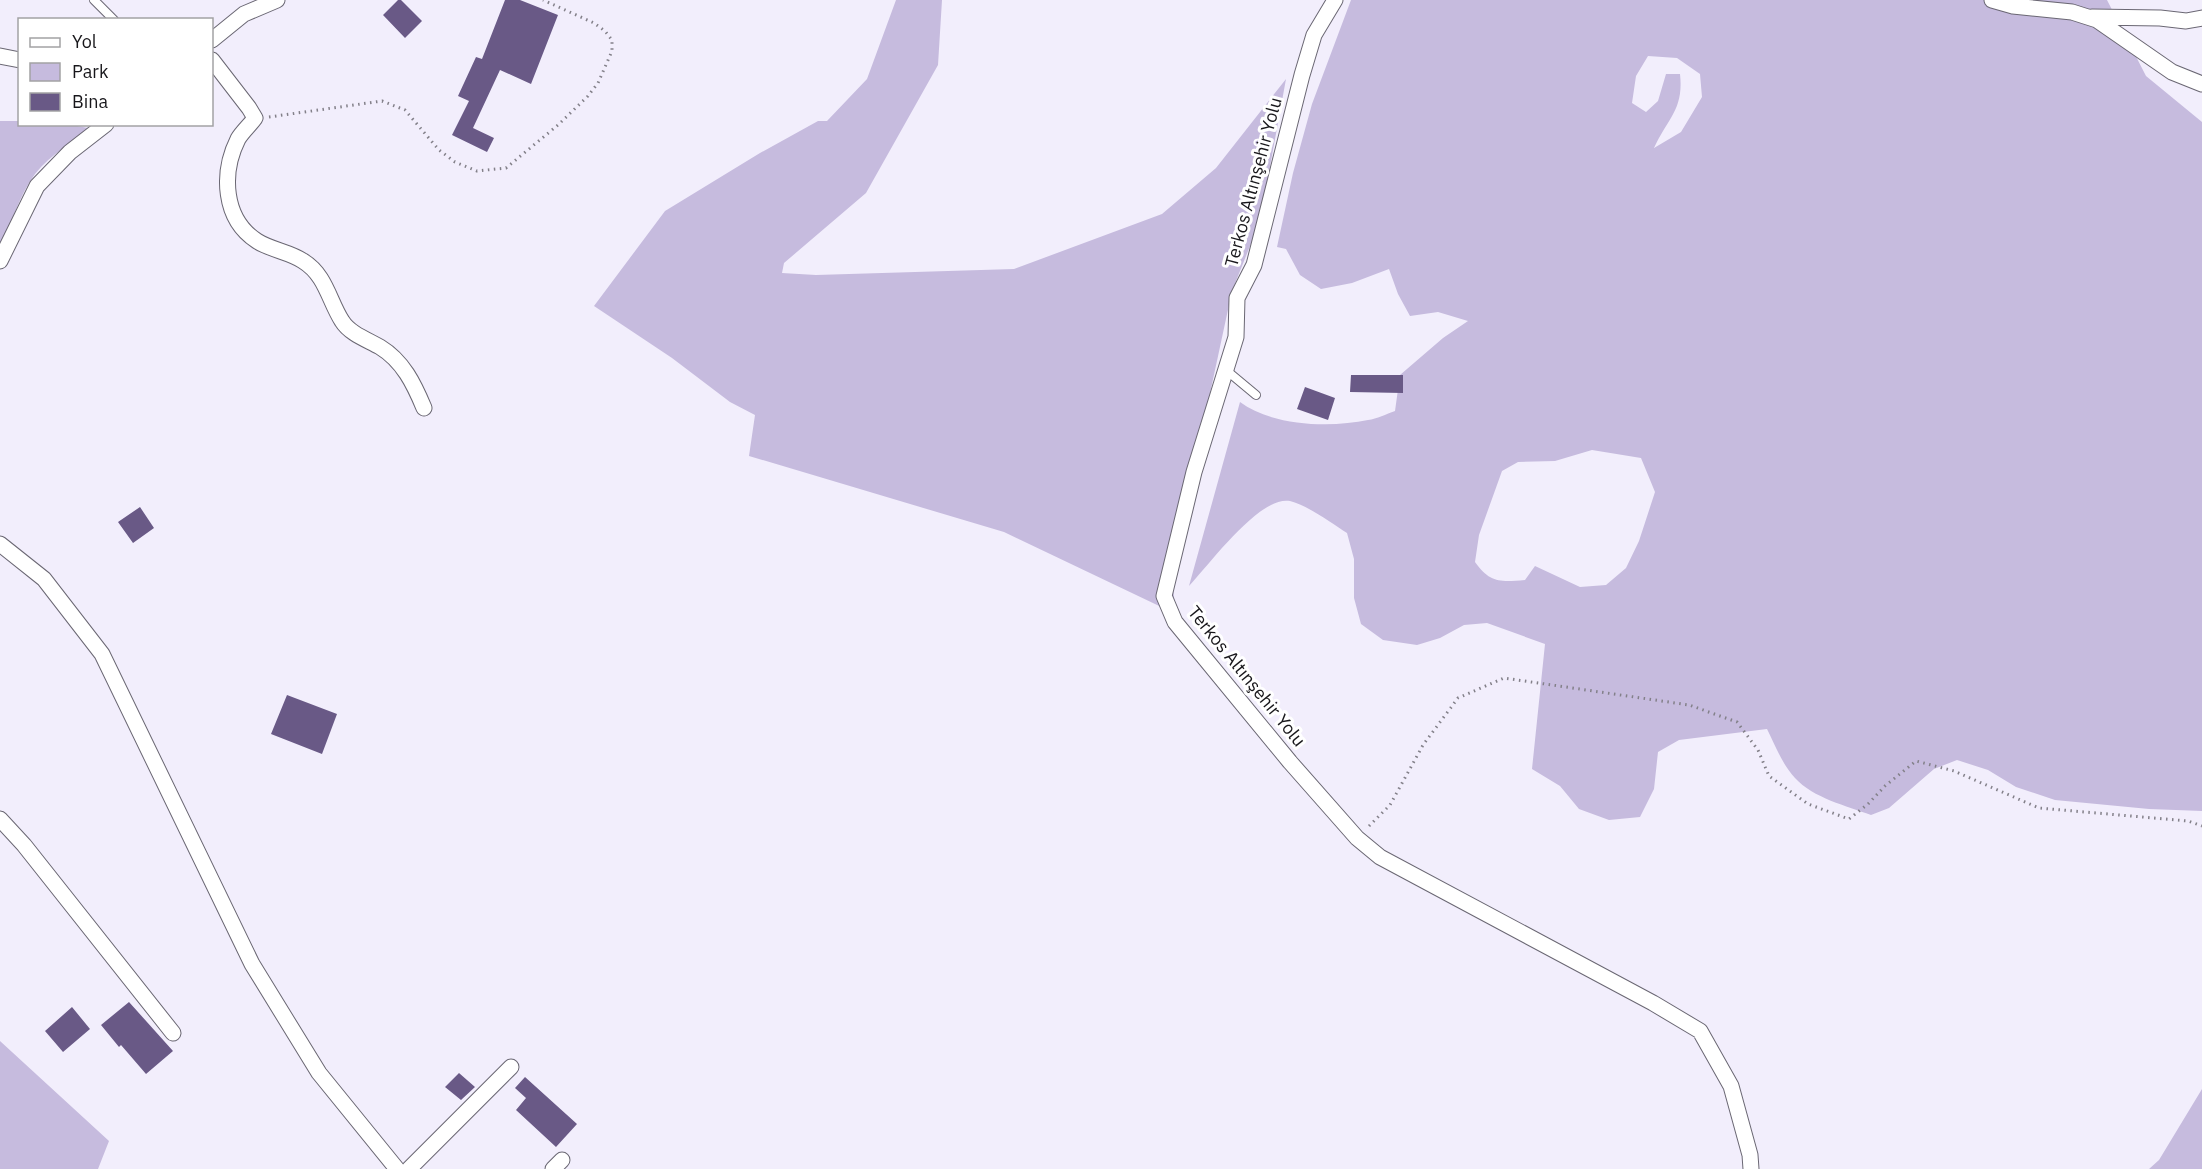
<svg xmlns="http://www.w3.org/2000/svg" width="2202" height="1169" viewBox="0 0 2202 1169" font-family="'IBM Plex Sans',sans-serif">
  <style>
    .green { fill: #c6bbde; fill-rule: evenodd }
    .building { fill: #695986 }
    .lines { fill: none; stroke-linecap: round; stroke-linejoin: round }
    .lane-casing { stroke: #6a6773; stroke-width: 10 }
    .street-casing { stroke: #6a6773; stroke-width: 17 }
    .path { stroke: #838089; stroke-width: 3; stroke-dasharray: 1.5 4.5; stroke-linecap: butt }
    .lane { stroke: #fff; stroke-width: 8 }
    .street { stroke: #fff; stroke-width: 15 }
    .labels { text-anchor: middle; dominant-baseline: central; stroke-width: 6; stroke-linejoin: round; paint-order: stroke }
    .street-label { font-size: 18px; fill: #18171b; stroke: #fff }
  </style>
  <rect width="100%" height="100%" fill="#f2eefc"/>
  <!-- green -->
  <path class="green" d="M896,0H942L938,65L866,193L784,263L782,273L816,275L1014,269L1162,214L1216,168L1286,79L1260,221L1232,291L1180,533L1173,588L1176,614L1004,532L749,456L755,415L730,402L672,358L594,306L665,211L760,153L818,121H827L867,79Z
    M1351,0H2107L2146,76L2202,122V811L2149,809L2055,800L2016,787L1988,770L1957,760L1934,769L1889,808L1871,815C1847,806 1813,798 1795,778C1782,764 1775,745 1767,729L1679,740L1658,752L1654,789L1640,817L1609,820L1579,809L1560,786L1532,769L1545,644L1487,623L1464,625L1440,638L1417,645L1383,640L1361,624L1354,598V559L1347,533C1333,524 1307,505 1290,501C1260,495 1209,565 1189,586L1240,402C1272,426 1330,428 1368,420C1377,419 1386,414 1395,411L1400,375L1443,338L1468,321L1438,312L1410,316L1398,294L1389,269L1352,283L1321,289L1300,275L1286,249L1277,247L1293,173L1312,104ZM1648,56L1677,58L1700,74L1702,97L1681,132L1654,148C1667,119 1684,110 1680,74H1666L1658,101L1646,112L1632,103L1636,76ZM1592,450L1641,458L1655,492L1639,541L1626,568L1606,585L1580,587L1535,566L1525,580C1500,582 1490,583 1475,562L1479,535L1502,471L1518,462L1555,461Z
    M0,121H19L20,124L72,125L94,129C73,141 51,154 35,174C19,195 11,225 0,249Z
    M0,1041L109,1141L98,1169H0Z
    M2202,1089V1169H2149L2159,1160Z"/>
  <!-- building -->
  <path class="building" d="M398,0H401L422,21L405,38L383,15Z
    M505,0H520L558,15L531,84L500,70L473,128L494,138L487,152L452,135L469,101L458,96L476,57L482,59Z
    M1351,375H1403V393L1350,392Z
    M1305,387L1335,398L1328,420L1297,409Z
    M140,507L154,528L133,543L118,522Z
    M287,695L337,714L322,754L271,734Z
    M129,1002L173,1051L146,1074L121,1045L119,1047L101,1025Z
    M72,1007L90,1029L63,1052L45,1031Z
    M459,1073L475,1087L461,1100L445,1087Z
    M525,1077L577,1124L556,1147L516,1110L526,1098L515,1088Z"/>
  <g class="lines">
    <defs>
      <path id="lane" d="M94,0L114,20
        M1226,370L1256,395"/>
      <path id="street" d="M1335,0L1314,35L1302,75L1254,265L1237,298L1236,337L1194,472L1164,596L1175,622L1290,762L1357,838L1380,857L1653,1003L1700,1031L1731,1086L1750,1155L1751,1169
        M1992,0L2013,6L2072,12L2097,20L2172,72L2202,84
        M2092,17L2160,18L2186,21L2202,18
        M212,40L244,14L277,0
        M0,56L20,60
        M212,60L249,108L255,118C250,125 242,132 238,139C221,173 223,219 257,241C271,250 290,252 303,261C326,275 329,301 342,321C350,334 368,340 380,347C403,361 414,384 424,408
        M0,261L37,186L70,152L106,124
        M0,544L44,579L102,654L252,964L319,1073L397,1169
        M0,819L24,845L173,1033
        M409,1169L511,1067
        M553,1169L562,1160"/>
    </defs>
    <!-- lane casing -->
    <use href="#lane" class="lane-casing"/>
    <!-- street casing -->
    <use href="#street" class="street-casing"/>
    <!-- path -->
    <path class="path" d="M269,117L382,101L405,110L439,150L455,162L477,171L506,168L558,125L588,96L598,83L612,51V40L605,31L594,23L543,0
      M1369,826L1390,805L1423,745L1458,698L1504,678L1689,705L1737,722L1758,750L1769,776L1808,804L1849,819L1868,804L1885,786L1916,761L1954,771L2039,808L2188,821L2202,826"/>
    <!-- lane -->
    <use href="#lane" class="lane"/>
    <!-- street -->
    <use href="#street" class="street"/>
  </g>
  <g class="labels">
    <!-- street labels -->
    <g class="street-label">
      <text transform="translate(1253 182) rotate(-75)">Terkos Altınşehir Yolu</text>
      <text transform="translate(1247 676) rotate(51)">Terkos Altınşehir Yolu</text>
    </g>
  </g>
  <!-- legend -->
  <rect x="18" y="18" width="195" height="108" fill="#ffffff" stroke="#a3a2a4" stroke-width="1.5"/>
  <rect x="30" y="38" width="30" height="9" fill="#ffffff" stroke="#a3a2a4" stroke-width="1.5"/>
  <text x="72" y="48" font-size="18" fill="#18171b">Yol</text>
  <rect x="30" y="63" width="30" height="18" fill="#c6bbde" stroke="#a3a2a4" stroke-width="1.5"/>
  <text x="72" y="78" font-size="18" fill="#18171b">Park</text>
  <rect x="30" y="93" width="30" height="18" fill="#695986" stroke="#a3a2a4" stroke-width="1.5"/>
  <text x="72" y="108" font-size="18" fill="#18171b">Bina</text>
</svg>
